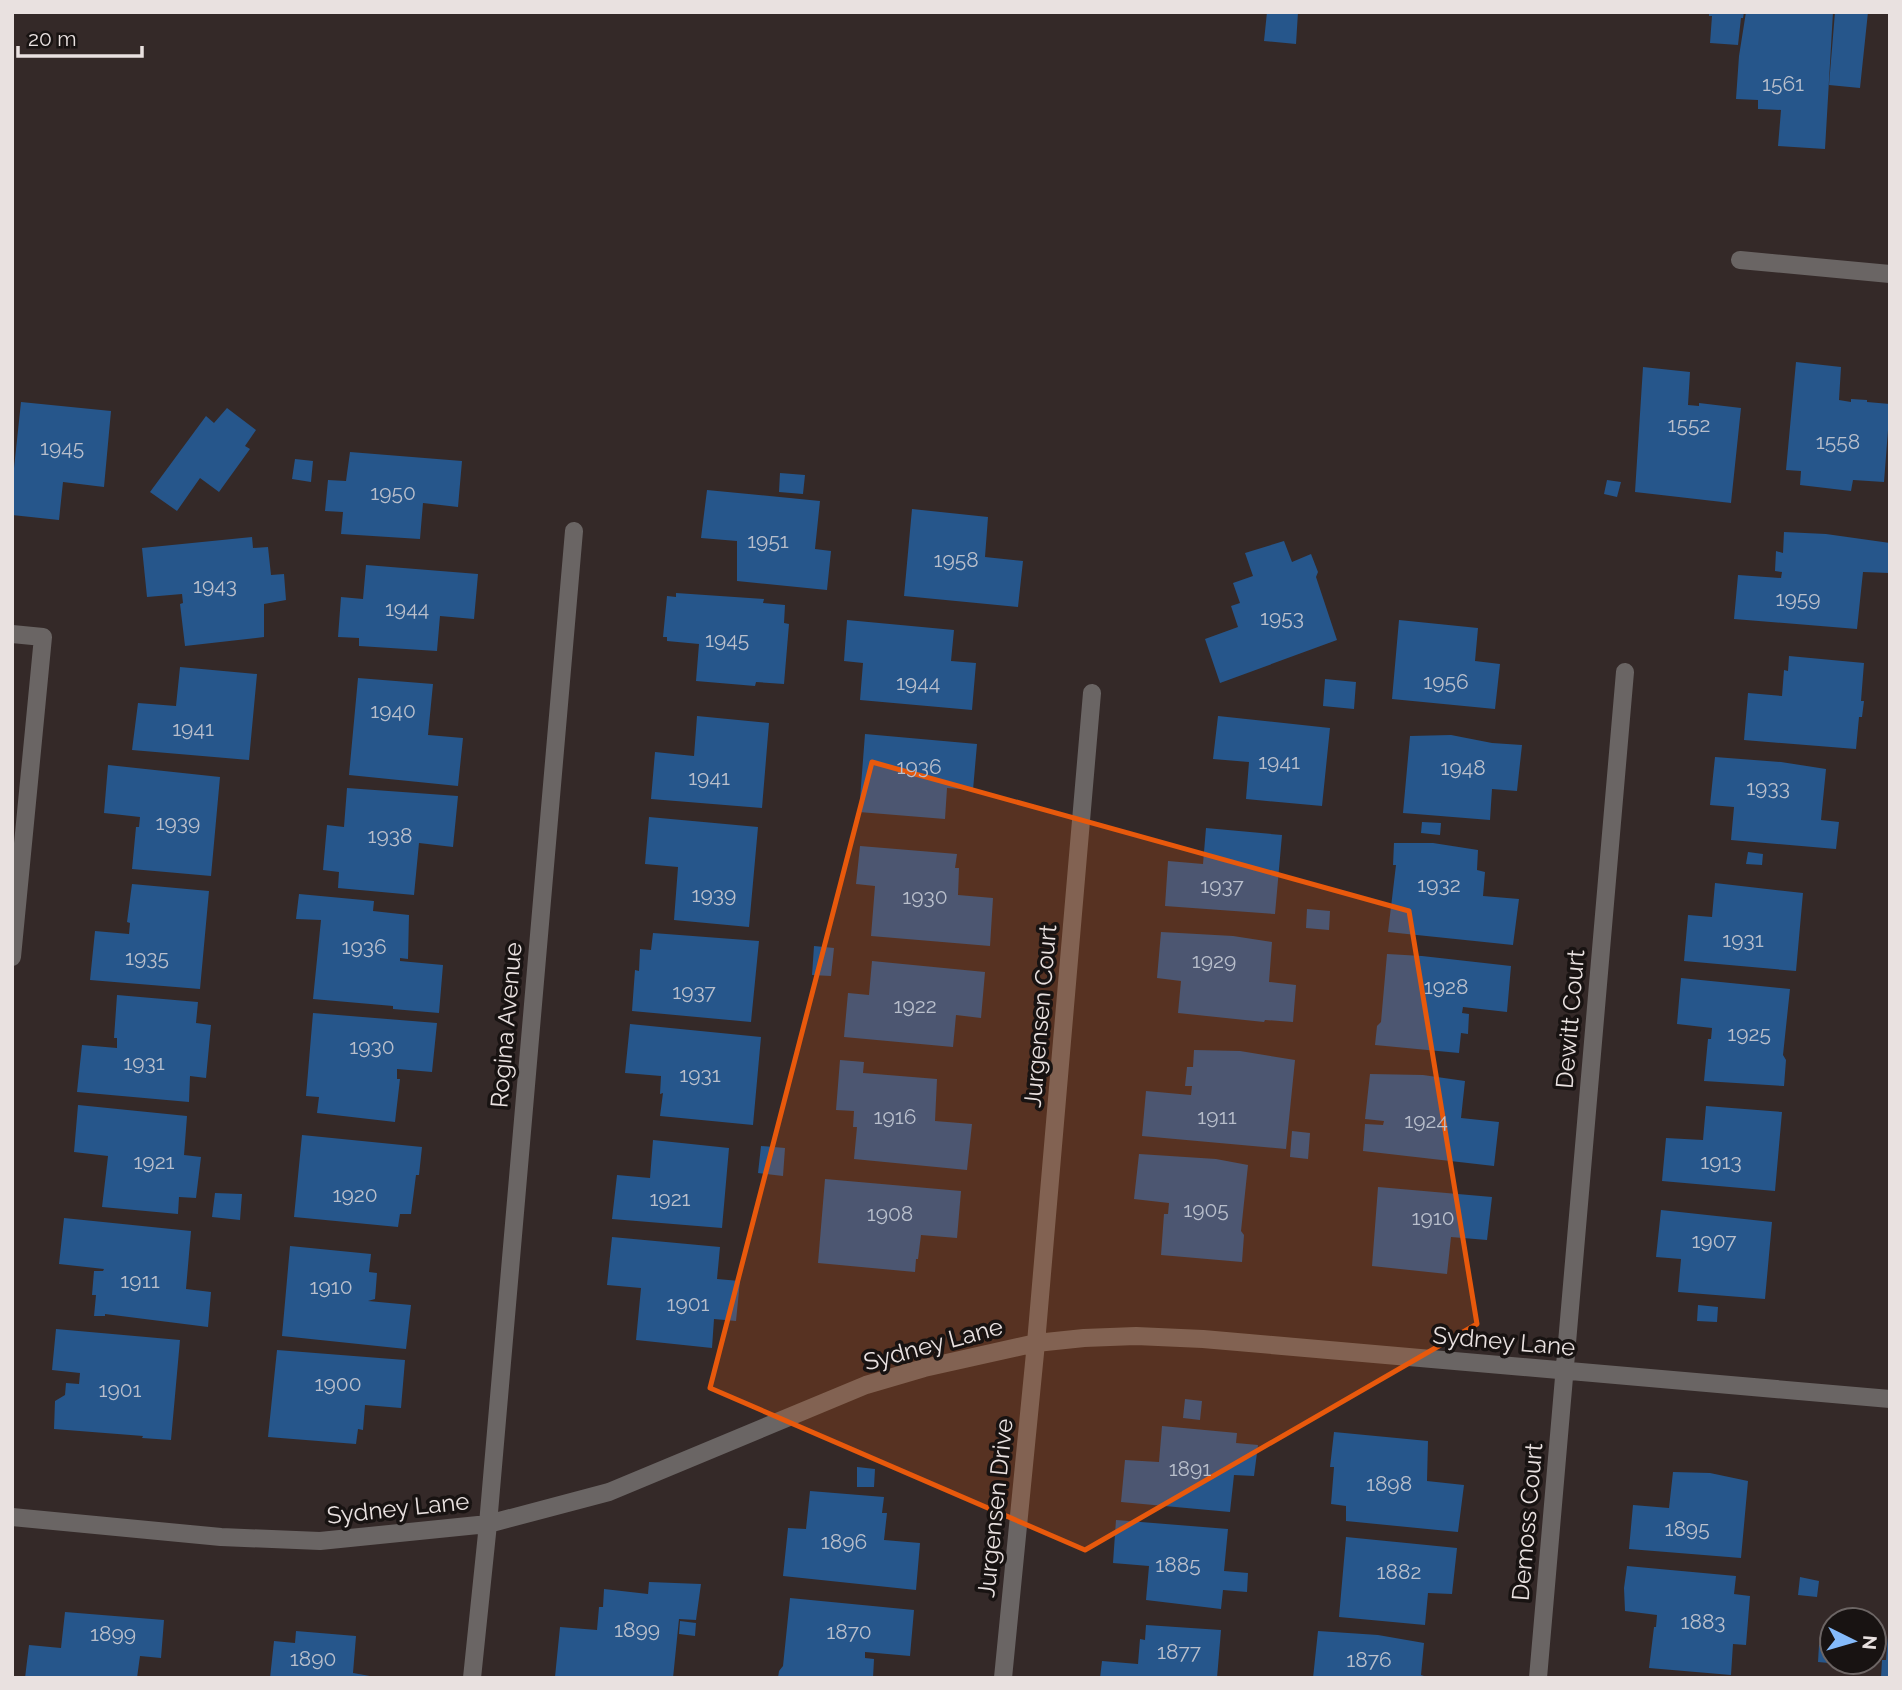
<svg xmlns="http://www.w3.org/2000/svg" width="1902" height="1690" viewBox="0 0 1902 1690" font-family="Raleway,sans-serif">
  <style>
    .building { fill: #26568b }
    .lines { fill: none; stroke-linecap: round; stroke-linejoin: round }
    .minor { stroke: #6a6564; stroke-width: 18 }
    .marked { fill: #e8590c; fill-opacity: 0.2; stroke: #e8590c; stroke-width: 5; stroke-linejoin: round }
    .labels { text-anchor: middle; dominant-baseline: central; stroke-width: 7; stroke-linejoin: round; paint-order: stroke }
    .number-label { font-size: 21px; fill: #b8becb }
    .street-label { font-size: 24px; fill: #e9e1e0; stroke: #181312 }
  </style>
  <rect width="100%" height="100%" fill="#342928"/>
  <!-- building -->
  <path class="building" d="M1267,12H1298L1296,44L1264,41Z
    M1709,12H1744L1743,18H1741L1738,45L1710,43L1712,16H1709Z
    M1746,12H1833L1825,149L1778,146L1781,110L1758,109V100L1736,99L1739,56Z
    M1835,12H1868L1860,88L1829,85Z
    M1796,362L1841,367L1839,400L1851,402V399L1867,400V402L1890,404L1884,482L1853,480L1851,491L1800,485L1801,471L1786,470Z
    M1643,367L1690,372L1688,405L1699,406V403L1741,408L1731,503L1635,492Z
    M21,402L111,411L104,487L63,482L59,520L12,515V487Z
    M227,408L256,430L245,446L250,449L219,492L200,478L177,511L150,492L206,416L214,423Z
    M350,452L462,461L458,507L423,503L420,539L341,534L343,512L325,511L328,480L346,481Z
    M295,459L313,461L311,482L292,479Z
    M780,473L805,475L803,494L779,492Z
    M1607,480L1621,482L1617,497L1604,494Z
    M707,490L820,501L815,549L831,551L827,590L737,581V541L701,538Z
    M912,509L988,517L985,557L1023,561L1018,607L904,596Z
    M1784,532L1826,534L1890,543L1889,573L1863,572L1857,629L1734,619L1738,575L1781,578L1782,572L1775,571L1776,551L1783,553Z
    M252,537L253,548L268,547L271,575L284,574L286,600L264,604V637L185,646L180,604L183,603L182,594L147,597L142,548Z
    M1284,541L1292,562L1311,554L1318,572L1316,577L1337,640L1220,683L1205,639L1238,627L1231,606L1240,603L1233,583L1253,576L1245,553Z
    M366,565L478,574L474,619L440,616L437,651L359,646V638L338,637L341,597L363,599Z
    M676,593L764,599L763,603L785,605L784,623L789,624L784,684L756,682L755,686L696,681L699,644L667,641V637H663L667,596L676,597Z
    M847,620L954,630L951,661L976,663L972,710L860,700L863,663L844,661Z
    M1399,620L1478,628L1475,661L1500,664L1495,709L1392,699Z
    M1789,656L1864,663L1861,701H1864L1862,717H1859L1856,749L1744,740L1748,693L1782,696L1784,670L1788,671Z
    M180,667L257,674L249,760L132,750L138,703L176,706Z
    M358,678L433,684L428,735L463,738L458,786L349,775Z
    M1325,679L1356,682L1354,709L1323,706Z
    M697,716L769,723L762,808L651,799L655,752L694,756Z
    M1218,716L1330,728L1322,806L1246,799L1249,762L1213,759Z
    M865,734L977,744L973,790L947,788L945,819L859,812Z
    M1451,735L1492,743L1522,745L1517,791L1492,789L1490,820L1403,813L1410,736Z
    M1715,757L1781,762L1826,769L1821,820L1839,822L1836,849L1731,840L1734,807L1710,805Z
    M108,765L220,777L211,876L132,869L136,827H139L140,817L104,813Z
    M347,788L458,796L453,847L419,843L414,895L338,888L339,872L323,870L327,825L344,827Z
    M649,817L758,827L749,927L674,920L678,867L645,864Z
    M1422,822L1441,823L1440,835L1421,833Z
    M1206,828L1282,835L1275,914L1165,906L1168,861L1203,864Z
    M1394,843H1433L1478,850L1477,870L1485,872L1483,896L1519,899L1513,945L1388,932L1396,865H1393Z
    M860,846L957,854L955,868H959L958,895L993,898L990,946L871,936L875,886L856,884Z
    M1748,852L1763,854L1762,865L1746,864Z
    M1715,883L1803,893L1796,971L1684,961L1688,915L1712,917Z
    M132,884L209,891L200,989L90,980L95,931L129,934L130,923L127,922Z
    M299,894L374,901L373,911L409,915L408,959L400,958V961L443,965L439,1013L393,1009V1006L313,999L321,920L296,919Z
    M1307,909L1330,911L1329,930L1306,928Z
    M1161,932L1233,936L1272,942L1269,982L1296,985L1293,1022L1265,1020L1264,1022L1178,1013L1181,981L1157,978Z
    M653,933L759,941L751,1022L632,1011L635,970L639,971L640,949L651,950Z
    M814,946L834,948L831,976L812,975Z
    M1387,954L1422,956L1511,966L1507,1012L1463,1007L1462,1013L1469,1014L1468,1034L1461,1033L1459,1053L1375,1045L1377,1026L1381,1022Z
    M872,961L985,972L981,1018L956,1015L953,1047L844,1037L848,993L869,995Z
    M1681,978L1790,989L1783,1055L1786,1060L1784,1086L1704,1081L1708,1039H1711L1712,1028L1677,1024Z
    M117,995L198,1002L196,1023L211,1025L206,1078L190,1076L189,1102L77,1092L82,1045L117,1048V1038H114Z
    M313,1013L437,1023L432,1072L397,1069V1079H400L395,1122L317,1113L319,1097L306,1096Z
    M630,1024L761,1037L753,1125L660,1116L663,1093L660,1094L661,1076L625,1073Z
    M1194,1050L1240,1051L1295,1060L1286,1149L1142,1136L1146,1091L1191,1095L1192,1086H1185L1187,1067H1193Z
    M840,1060L864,1062L863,1073L937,1079L935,1121L972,1124L967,1170L854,1159L857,1127H853L854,1111L836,1110Z
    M1370,1074L1423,1075L1465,1081L1461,1118L1499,1122L1494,1166L1363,1151L1365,1124L1383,1125L1384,1121L1365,1119Z
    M78,1105L187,1116L184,1155L201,1157L196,1198L179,1197L178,1214L102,1207L108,1156L74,1152Z
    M1706,1106L1782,1112L1775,1191L1662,1181L1666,1138L1703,1140Z
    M1292,1131L1310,1133L1308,1159L1290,1157Z
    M302,1135L422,1147L419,1175H416L411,1214H400L398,1227L294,1217Z
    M653,1140L729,1148L722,1228L612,1219L617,1175L650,1178Z
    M761,1146L785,1148L783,1176L758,1173Z
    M1139,1154L1216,1159L1248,1165L1241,1231L1244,1235L1242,1262L1161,1255L1164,1214H1168L1169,1203L1134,1199Z
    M825,1179L961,1191L957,1238L921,1235L918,1259H916L915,1272L818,1263Z
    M1378,1187L1492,1197L1487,1240L1451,1237L1447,1274L1372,1266Z
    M215,1193L242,1194L240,1220L212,1217Z
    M1661,1210L1772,1222L1765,1299L1678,1292L1681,1259L1656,1257Z
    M64,1218L191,1231L186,1289L211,1292L208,1327L105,1314V1316H94L96,1295H92L94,1271H103L104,1269L59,1264Z
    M612,1237L720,1247L717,1279L740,1281L736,1321L714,1319L712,1348L636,1340L641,1288L607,1285Z
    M290,1246L371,1254L369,1272L377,1273L375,1299L368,1301L411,1305L406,1349L282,1336Z
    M1698,1305L1718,1307L1717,1322L1697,1321Z
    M56,1329L180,1340L171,1440L142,1438L143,1436L54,1429L55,1401L65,1395L66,1383L79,1384L80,1373L52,1370Z
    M277,1350L405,1360L401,1408L365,1405L363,1430L358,1429L356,1444L268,1437Z
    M1185,1399L1202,1401L1200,1420L1183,1418Z
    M1162,1426L1237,1433L1236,1443L1258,1445L1254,1476L1234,1475L1230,1512L1121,1502L1125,1460L1159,1462Z
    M1334,1432L1428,1441L1427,1481L1464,1485L1458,1532L1346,1521V1506L1331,1504L1334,1467H1330Z
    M857,1467L875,1469L874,1487H857Z
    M1673,1472L1710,1473L1748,1481L1741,1558L1629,1549L1633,1505L1669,1508Z
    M810,1491L884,1497L882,1513H887L884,1540L920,1543L916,1590L783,1576L788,1528L806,1529Z
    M1116,1520L1228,1529L1224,1571L1248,1573L1247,1592L1223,1590L1221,1609L1146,1600L1149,1566L1113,1563Z
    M1346,1537L1457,1548L1452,1594L1428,1593L1425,1625L1339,1617Z
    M1627,1566L1736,1576L1734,1594L1750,1596L1746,1645L1733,1644L1731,1675L1649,1668L1654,1627H1656L1657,1615L1625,1611L1624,1588Z
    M1800,1577L1819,1581L1817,1597L1798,1595Z
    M649,1582L701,1584L696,1620L679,1619L673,1678L555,1677L560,1627L597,1630L599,1607H603L604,1589L648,1594Z
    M790,1598L914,1610L910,1656L865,1652V1658L874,1659L873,1678H778L779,1671L783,1666Z
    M65,1612L164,1620L161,1658L140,1656L137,1678H25L29,1645L61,1648Z
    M680,1621L696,1623L695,1636L679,1634Z
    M1146,1625L1221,1630L1217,1678H1100L1102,1661L1138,1664L1140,1639L1145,1640Z
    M296,1631L356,1636L353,1673L381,1678H270L274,1641L295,1643Z
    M1318,1631L1378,1635L1424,1643L1421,1675L1430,1678H1313Z
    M1888,1637H1890V1678H1881L1882,1660H1886Z
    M1819,1645H1831L1829,1663L1818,1662Z"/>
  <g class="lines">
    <!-- minor -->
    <path class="minor" d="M1740,260L1890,274
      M12,634L43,637L12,957
      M12,1517L221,1537L320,1541L488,1524L609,1492L866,1385L924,1368L1036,1343L1084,1338L1136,1336L1203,1339L1890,1399
      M472,1678L488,1524L574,531
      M1003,1678L1036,1343L1092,693
      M1538,1678L1625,672"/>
  </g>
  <!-- marked area -->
  <path class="marked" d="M872,762L1409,911L1477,1324L1085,1550L710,1388Z"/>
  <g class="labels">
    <!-- number labels -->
    <g class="number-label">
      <text x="1783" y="83">1561</text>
      <text x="1689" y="424">1552</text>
      <text x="1838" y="441">1558</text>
      <text x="62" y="447">1945</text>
      <text x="393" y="492">1950</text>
      <text x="768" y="540">1951</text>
      <text x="956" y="559">1958</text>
      <text x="215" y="585">1943</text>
      <text x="1798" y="598">1959</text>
      <text x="407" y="608">1944</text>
      <text x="1282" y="617">1953</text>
      <text x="727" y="639">1945</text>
      <text x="1446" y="681">1956</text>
      <text x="918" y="682">1944</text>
      <text x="393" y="710">1940</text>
      <text x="193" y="728">1941</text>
      <text x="1279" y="761">1941</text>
      <text x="919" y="766">1936</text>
      <text x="1463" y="767">1948</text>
      <text x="709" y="777">1941</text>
      <text x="1768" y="787">1933</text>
      <text x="178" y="822">1939</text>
      <text x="390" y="835">1938</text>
      <text x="1439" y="884">1932</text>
      <text x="1222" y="885">1937</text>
      <text x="714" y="894">1939</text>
      <text x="925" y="896">1930</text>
      <text x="1743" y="939">1931</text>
      <text x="364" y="946">1936</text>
      <text x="147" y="957">1935</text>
      <text x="1214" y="960">1929</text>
      <text x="1446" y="986">1928</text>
      <text x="694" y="991">1937</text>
      <text x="915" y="1005">1922</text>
      <text x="1749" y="1033">1925</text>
      <text x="372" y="1046">1930</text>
      <text x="144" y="1062">1931</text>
      <text x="700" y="1074">1931</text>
      <text x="895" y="1116">1916</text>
      <text x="1217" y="1116">1911</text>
      <text x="1426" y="1120">1924</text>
      <text x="154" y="1161">1921</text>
      <text x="1721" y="1161">1913</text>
      <text x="355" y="1194">1920</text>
      <text x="670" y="1198">1921</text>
      <text x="1206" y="1209">1905</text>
      <text x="890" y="1213">1908</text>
      <text x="1433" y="1217">1910</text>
      <text x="1714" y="1240">1907</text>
      <text x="140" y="1280">1911</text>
      <text x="331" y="1286">1910</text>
      <text x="688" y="1303">1901</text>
      <text x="338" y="1383">1900</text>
      <text x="120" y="1389">1901</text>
      <text x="1190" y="1468">1891</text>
      <text x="1389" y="1483">1898</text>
      <text x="1687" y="1528">1895</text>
      <text x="844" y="1541">1896</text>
      <text x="1178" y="1564">1885</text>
      <text x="1399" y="1571">1882</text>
      <text x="1703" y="1621">1883</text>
      <text x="637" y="1629">1899</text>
      <text x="849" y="1631">1870</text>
      <text x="113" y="1633">1899</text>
      <text x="1179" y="1651">1877</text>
      <text x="313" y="1658">1890</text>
      <text x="1369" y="1659">1876</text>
    </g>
    <!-- street labels -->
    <g class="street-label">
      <text transform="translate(1040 1016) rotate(-85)">Jurgensen Court</text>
      <text transform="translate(1570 1019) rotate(-85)">Dewitt Court</text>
      <text transform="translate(506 1025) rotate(-85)">Rogina Avenue</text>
      <text transform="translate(1504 1341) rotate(5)">Sydney Lane</text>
      <text transform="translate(933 1344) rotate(-15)">Sydney Lane</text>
      <text transform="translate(398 1508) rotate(-6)">Sydney Lane</text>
      <text transform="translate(995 1508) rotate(-84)">Jurgensen Drive</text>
      <text transform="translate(1527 1522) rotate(-85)">Demoss Court</text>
    </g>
  </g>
  <!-- border -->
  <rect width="1902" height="1690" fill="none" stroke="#e9e1e0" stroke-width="28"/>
  <!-- north arrow -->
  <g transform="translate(1853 1641) rotate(95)"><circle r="33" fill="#181312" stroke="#6c6564" stroke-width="2"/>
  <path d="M0-5L12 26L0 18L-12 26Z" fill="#85bbfb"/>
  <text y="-10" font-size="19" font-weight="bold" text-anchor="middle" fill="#e9e1e0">N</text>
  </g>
  <!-- scale -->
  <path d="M18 46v10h124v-10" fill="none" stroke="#e9e1e0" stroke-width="3.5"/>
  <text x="28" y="46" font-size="21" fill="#e9e1e0" stroke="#181312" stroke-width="5" paint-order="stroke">20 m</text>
</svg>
